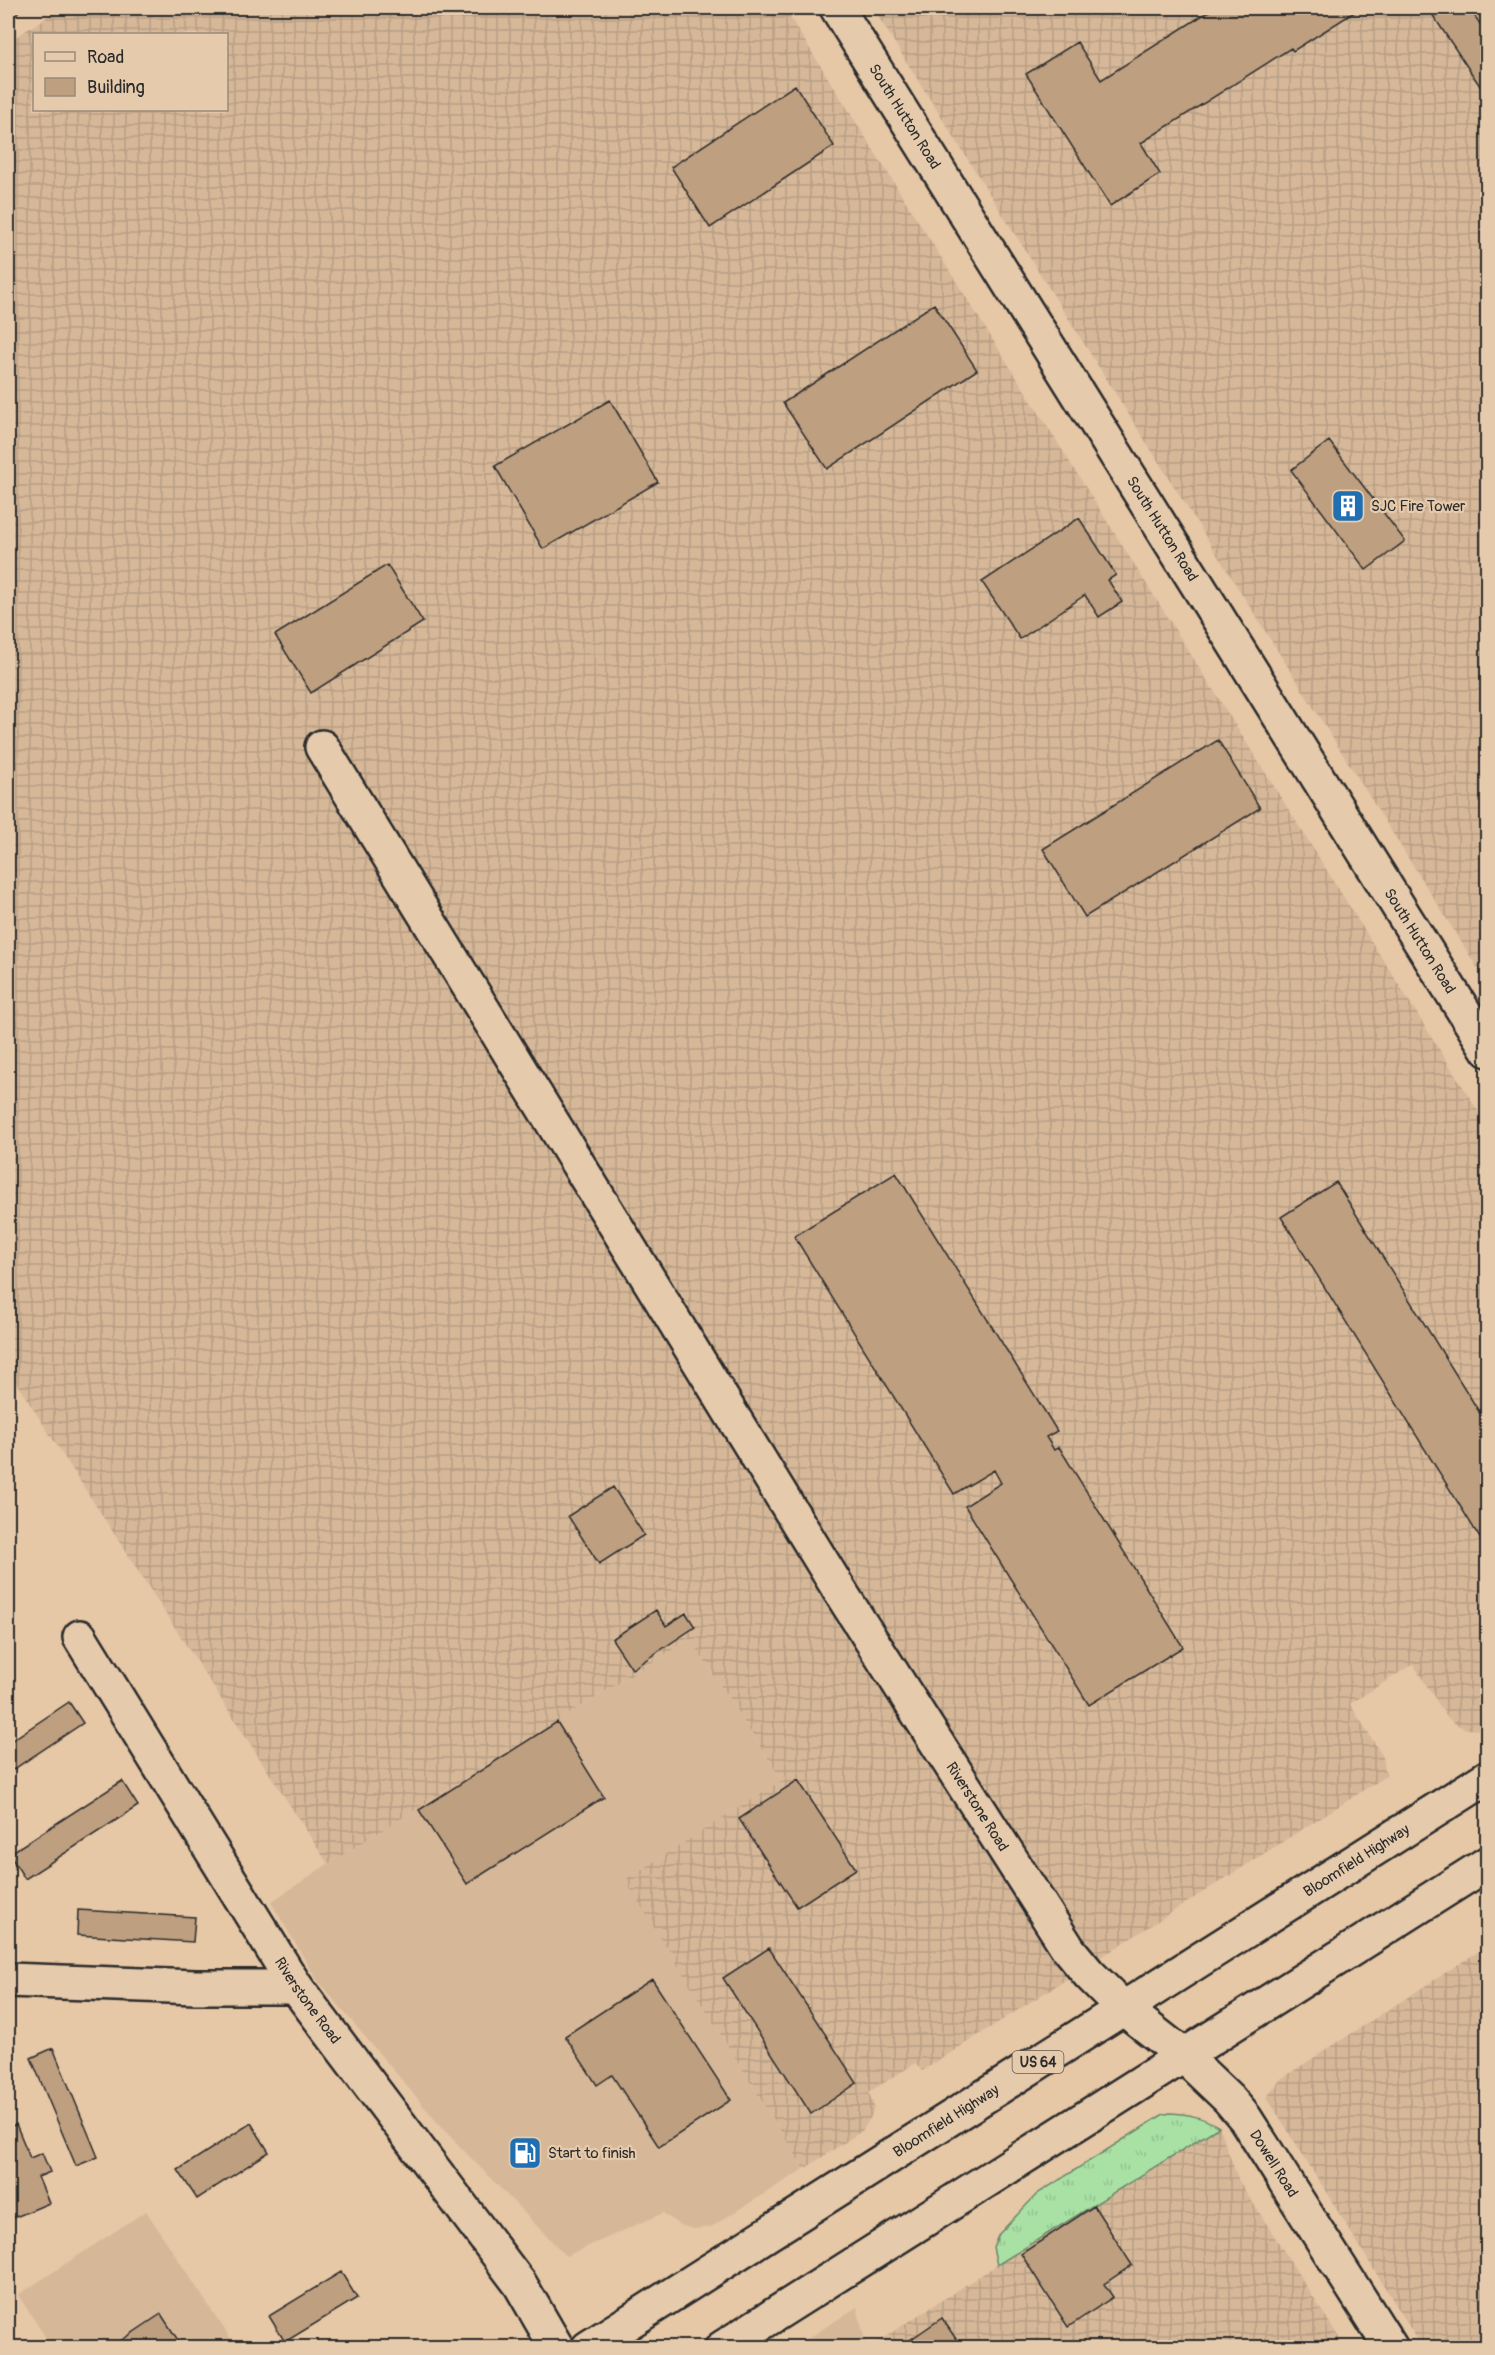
<svg xmlns="http://www.w3.org/2000/svg" width="1495" height="2355" viewBox="0 0 1495 2355" font-family="Pangolin,sans-serif">
  <style>
    .built { fill: #d6b899 }
    .industrial { fill: url(#industrial-grid); fill-rule: evenodd }
    .grass { fill: url(#grass-tufts); stroke: #6a8668; stroke-width: 1.5 }
    .building { fill: #be9f80; stroke: #2b2b2b; stroke-width: 1.5 }
    .lines { fill: none; stroke-linecap: round; stroke-linejoin: round }
    .minor-casing { stroke: #2b2b2b; stroke-width: 38 }
    .highway-casing { stroke: #2b2b2b; stroke-width: 38 }
    .minor { stroke: #e5caac; stroke-width: 33 }
    .highway { stroke: #e5caac; stroke-width: 33 }
    .labels { text-anchor: middle; dominant-baseline: central; stroke-width: 4.5; stroke-linejoin: round; paint-order: stroke }
    .shield { fill: #e5caac; stroke: #635b52; stroke-width: 1.5 }
    .shield-label { font-size: 14px; font-weight: bold; fill: #2b2b2b }
    .street-label { font-size: 15px; fill: #2b2b2b; stroke: #e5caac }
    .poi-label { font-size: 15px; fill: #2b2b2b; stroke: #e5caac; text-anchor: start }
  </style>
  <defs>
    <pattern id="industrial-grid" width="8" height="8" patternUnits="userSpaceOnUse" patternTransform="scale(1.5)"><rect width="8" height="8" fill="#d6b899"/><path d="M0 4h8M4 0v8" fill="none" stroke="#b89e84"/></pattern>
    <pattern id="grass-tufts" width="24" height="20" patternUnits="userSpaceOnUse" patternTransform="scale(1.5)"><rect width="24" height="20" fill="#a9e1a5"/><path d="M3 7l-1-3M5 7V3M7 7l1-3M15 17l-1-3M17 17v-4M19 17l1-3" fill="none" stroke="#92c18e"/></pattern>
  </defs>
  <rect width="100%" height="100%" fill="#e6c7a6"/>
  <filter id="ink" filterUnits="userSpaceOnUse"><feTurbulence type="fractalNoise" baseFrequency=".0167" numOctaves="2"/><feDisplacementMap in="SourceGraphic" scale="12" xChannelSelector="R" yChannelSelector="G"/><feConvolveMatrix kernelMatrix="1 2 1 2 8 2 1 2 1" color-interpolation-filters="sRGB"/></filter>
  <g filter="url(#ink)">
    <!-- built -->
    <path class="built" d="M690,1639L782,1780L626,1880L804,2169L711,2227L693,2229L678,2224L663,2213L566,2256L444,2130L317,1980L271,1902L328,1864Z
      M146,2211L236,2347H52L18,2295Z
      M857,2307L865,2341L869,2347H795Z"/>
    <!-- industrial -->
    <path class="industrial" d="M61,8H784L1487,1125V1736L1482,1730L1466,1729L1455,1724L1447,1717L1413,1664L1350,1704L1383,1757L1386,1776L922,2071L916,2063L869,2092L874,2107L872,2115L862,2131L804,2169L625,1880L782,1780L690,1639L328,1864L8,1370V42ZM34,34H226V110H34Z
      M873,8H1487V983L899,50Z
      M1487,1946V2347H1422L1267,2097L1281,2079Z
      M1219,2127L1239,2181L1345,2347H869L997,2265Z"/>
    <!-- grass -->
    <path class="grass" d="M1170,2113C1188,2114 1203,2117 1219,2127L997,2265L993,2247L999,2234L1037,2194L1162,2115Z"/>
    <!-- building -->
    <path class="building" d="M8,8H24L8,18Z
      M1214,8H1361L1293,51L1291,48L1141,143L1160,174L1110,206L1026,74L1077,42L1101,80Z
      M1428,8H1469L1488,35V98Z
      M795,85L834,146L710,228L671,167Z
      M934,304L977,370L827,469L783,403Z
      M610,400L658,482L543,549L495,466Z
      M1329,441L1405,541L1366,570L1291,470Z
      M1079,518L1116,575L1108,580L1122,602L1099,617L1085,595L1020,639L982,582Z
      M387,565L423,622L311,693L275,635Z
      M1218,740L1260,808L1085,917L1043,849Z
      M896,1173L1057,1431L1046,1437L1054,1450L1059,1447L1183,1647L1089,1705L965,1506L1001,1483L994,1470L954,1494L794,1236Z
      M1336,1182L1488,1426V1551L1281,1217Z
      M613,1487L644,1535L599,1564L568,1516Z
      M656,1610L666,1626L686,1613L695,1627L632,1669L612,1639Z
      M69,1702L83,1723L8,1773V1743Z
      M557,1722L604,1797L467,1884L419,1810Z
      M798,1780L856,1869L797,1907L739,1819Z
      M122,1781L138,1806L25,1879L9,1854Z
      M78,1910L195,1917L193,1942L77,1935Z
      M769,1948L857,2083L811,2114L723,1978Z
      M652,1979L731,2100L659,2147L612,2075L597,2085L565,2036Z
      M53,2048L98,2157L76,2166L31,2058Z
      M251,2123L269,2152L197,2199L178,2170Z
      M16,2124L30,2158L42,2153L50,2172L38,2177L49,2203L11,2219L8,2211V2128Z
      M1094,2206L1132,2265L1104,2284L1113,2297L1068,2327L1021,2254Z
      M341,2272L357,2298L285,2342L269,2316Z
      M161,2314L183,2348H110Z
      M942,2318L962,2348H898Z"/>
    <g class="lines">
      <defs>
        <g id="minor">
          <path id="s1" d="M837,8L1488,1050"/>
          <path id="s2" d="M322,747L843,1596L1069,1950L1089,1974L1123,2008L1183,2055L1228,2098L1245,2118L1391,2348"/>
          <path id="s3" d="M80,1637L296,1987L520,2284L557,2348"/>
          <path d="M8,1980L196,1987H296"/>
        </g>
        <g id="highway">
          <path id="s4" d="M588,2348L1488,1777"/>
          <path d="M722,2348L1488,1863"/>
        </g>
      </defs>
      <!-- minor casing -->
      <use href="#minor" class="minor-casing"/>
      <!-- highway casing -->
      <use href="#highway" class="highway-casing"/>
      <!-- minor -->
      <use href="#minor" class="minor"/>
      <!-- highway -->
      <use href="#highway" class="highway"/>
    </g>
  </g>
  <!-- icons -->
  <defs>
    <symbol id="building-square" viewBox="-11 -11 22 22"><rect x="-9" y="-9" width="18" height="18" rx="4" fill="#1f6fb2" stroke="#e5caac"/><path d="M-4-6H4V6H1V3H-1V6H-4ZM-2.5-4.3h1.7v1.8h-1.7ZM.8-4.3h1.7v1.8H.8ZM-2.5-1h1.7V.8h-1.7ZM.8-1h1.7V.8H.8Z" fill="#fff"/></symbol>
    <symbol id="fuel-square" viewBox="-11 -11 22 22"><rect x="-9" y="-9" width="18" height="18" rx="4" fill="#1f6fb2" stroke="#e5caac"/><path d="M-5.5-6h7V0h2V4h1.3V-2.5L3-4.5l.8-.8L6-3V5H2.5V1h-1V6h-7ZM-4.2-4.7v3.2H.2V-4.7Z" fill="#fff"/></symbol>
  </defs>
  <g fill-rule="evenodd">
    <use href="#building-square" x="1329" y="487" width="38" height="38"/>
    <use href="#fuel-square" x="506" y="2134" width="38" height="38"/>
  </g>
  <g class="labels">
    <!-- shield labels -->
    <rect class="shield" x="1012.5" y="2051" width="51" height="22" rx="4.5"/>
    <g class="shield-label">
      <text x="1038" y="2062">US 64</text>
    </g>
    <!-- street labels -->
    <g class="street-label">
      <text stroke="none"><textPath href="#s1" startOffset="128">South Hutton Road</textPath></text>
      <text stroke="none"><textPath href="#s1" startOffset="614">South Hutton Road</textPath></text>
      <text stroke="none"><textPath href="#s1" startOffset="1100">South Hutton Road</textPath></text>
      <text stroke="none"><textPath href="#s2" startOffset="1246">Riverstone Road</textPath></text>
      <text stroke="none"><textPath href="#s4" startOffset="910">Bloomfield Highway</textPath></text>
      <text stroke="none"><textPath href="#s3" startOffset="429">Riverstone Road</textPath></text>
      <text stroke="none"><textPath href="#s4" startOffset="424">Bloomfield Highway</textPath></text>
      <text stroke="none"><textPath href="#s2" startOffset="1714">Dowell Road</textPath></text>
    </g>
    <!-- poi labels -->
    <g class="poi-label">
      <text x="1371" y="506">SJC Fire Tower</text>
      <text x="548" y="2153">Start to finish</text>
    </g>
  </g>
  <!-- margin -->
  <rect width="1495" height="2355" fill="none" stroke="#e5caac" stroke-width="30"/>
  <rect x="15" y="15" width="1465" height="2325" fill="none" stroke="#2b2b2b" stroke-width="2" filter="url(#ink)"/>
  <!-- legend -->
  <rect x="33" y="33" width="195" height="78" fill="#e5caac" stroke="#9b8a78" stroke-width="1.5"/>
  <rect x="45" y="52" width="30" height="9" fill="#e5caac" stroke="#9b8a78" stroke-width="1.5"/>
  <text x="87" y="63" font-size="18" fill="#2b2b2b">Road</text>
  <rect x="45" y="78" width="30" height="18" fill="#be9f80" stroke="#9b8a78" stroke-width="1.5"/>
  <text x="87" y="93" font-size="18" fill="#2b2b2b">Building</text>
</svg>
